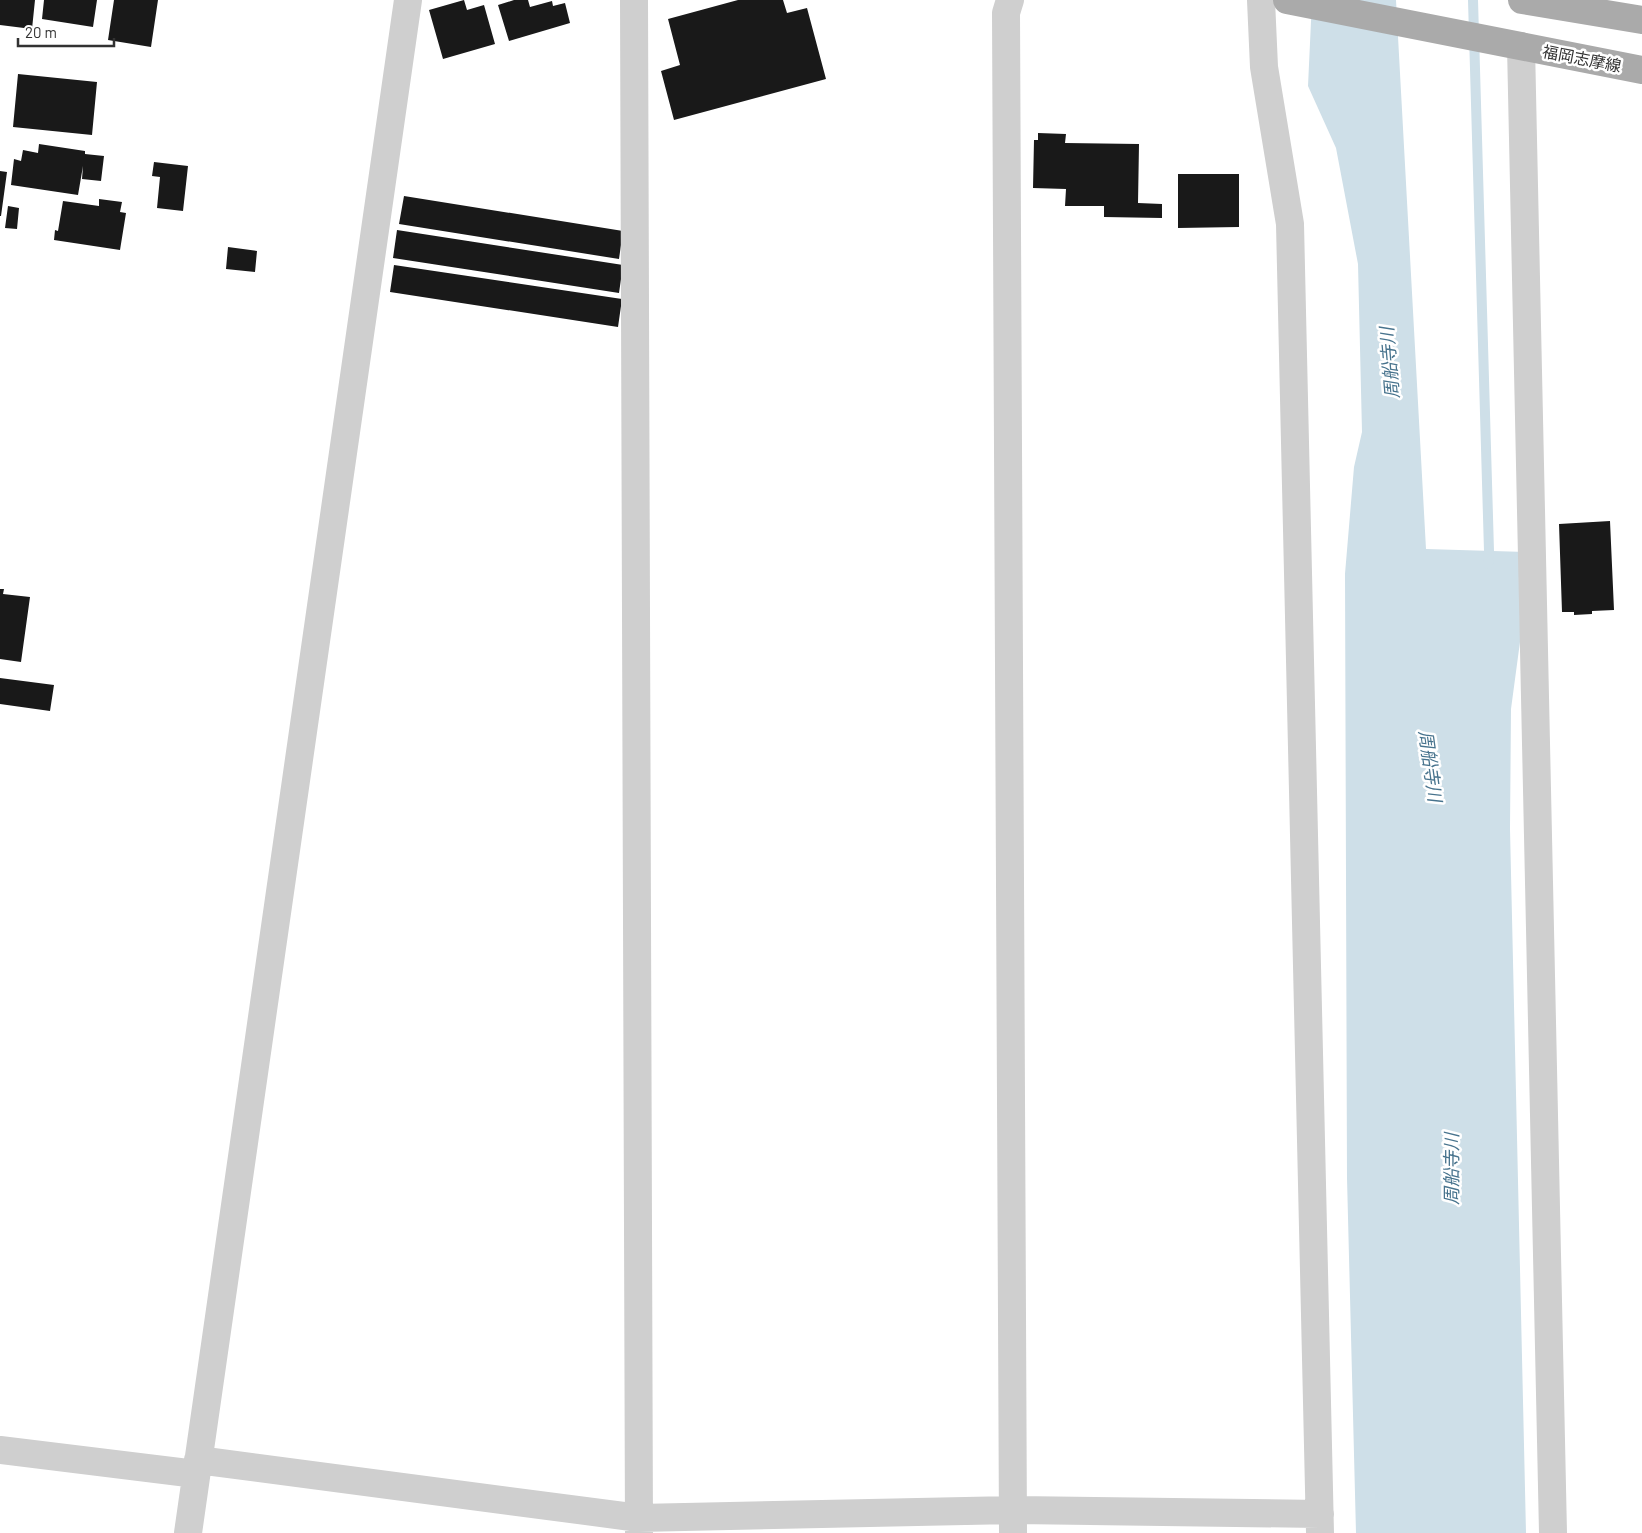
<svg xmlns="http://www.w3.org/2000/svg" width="1642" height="1533" viewBox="0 0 1642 1533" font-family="Barlow,'Noto Sans JP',sans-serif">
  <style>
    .water { fill: #cedfe8 }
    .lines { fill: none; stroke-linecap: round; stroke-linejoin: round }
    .stream { stroke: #cedfe8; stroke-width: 10 }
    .building { fill: #191919 }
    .street { stroke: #cfcfcf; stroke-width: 28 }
    .primary { stroke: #aaa; stroke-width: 28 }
    .labels { text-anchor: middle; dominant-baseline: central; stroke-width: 5; stroke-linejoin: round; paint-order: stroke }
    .street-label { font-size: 16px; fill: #323232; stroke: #fff }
    .water-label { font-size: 18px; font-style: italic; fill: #47738d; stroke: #fff }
  </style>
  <rect width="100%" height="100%" fill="#fff"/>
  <!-- water -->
  <path class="water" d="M1312,0H1396L1426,549L1526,552L1524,612L1511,709L1510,829L1526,1533H1356L1347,1178L1345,574L1354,467L1362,432L1358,264L1336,148L1308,86Z"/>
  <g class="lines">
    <!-- stream -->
    <path class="stream" d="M1473,0L1489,551L1488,564"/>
  </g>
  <!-- building -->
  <path class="building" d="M0,0H35L32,29L0,25Z
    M44,0H97L93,27L42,19Z
    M114,0H158L151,47L108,40Z
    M464,0L467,10L484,5L495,44L443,59L429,10Z
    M514,0H528L530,7L552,1L553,6L565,3L570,23L509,41L498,5Z
    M738,0H783L787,13L807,8L826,79L674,120L661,71L680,65L668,19Z
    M18,74L97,82L92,135L13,127Z
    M1038,133L1066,134L1065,143L1139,144L1138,203L1162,204V218L1104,217V206H1065L1066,189L1033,188L1034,140H1038Z
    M39,144L85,151V154L104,156L101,181L82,179L83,166L78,195L11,185L14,159L21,161L23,150L38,153Z
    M154,162L188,166L183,211L157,208L160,177L152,176Z
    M0,171L7,172L1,216H0Z
    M1178,174H1239V227L1178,228Z
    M404,196L623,231L619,259L399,224Z
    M99,199L122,202L120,212L126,213L120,250L54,240L55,230L58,231L63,201L99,206Z
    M8,206L19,208L17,229L5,228Z
    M397,230L623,265L619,293L393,258Z
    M228,247L257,251L255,272L226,269Z
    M394,265L622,299L618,327L390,292Z
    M1610,521L1614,610L1592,611V614L1574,615V612H1562L1559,524Z
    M0,589H4L3,594L30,597L21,662L0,659Z
    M0,678L54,685L50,711L0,704Z"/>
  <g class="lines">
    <!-- street -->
    <path class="street" d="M634,0L639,1533
      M1010,0L1006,13L1013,1533
      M1261,0L1264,67L1290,224L1320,1533
      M1521,46L1553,1533
      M0,1450L196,1474
      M198,1460L639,1518L1013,1510L1320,1514
      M188,1533L408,0"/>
    <!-- primary -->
    <path class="primary" d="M1287,0L1642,70
      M1522,0L1642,20"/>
  </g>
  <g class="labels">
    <!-- street labels -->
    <g class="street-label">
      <text transform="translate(1582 58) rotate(11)">福岡志摩線</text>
    </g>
    <!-- water labels -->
    <g class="water-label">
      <text transform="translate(1389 363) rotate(-95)">周船寺川</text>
      <text transform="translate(1431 766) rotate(82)">周船寺川</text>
      <text transform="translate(1451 1169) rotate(-90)">周船寺川</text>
    </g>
  </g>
  <!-- scale -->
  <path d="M18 38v8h96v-8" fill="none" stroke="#323232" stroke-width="2.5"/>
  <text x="25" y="38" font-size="15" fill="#323232" stroke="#ffffff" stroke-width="4" paint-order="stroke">20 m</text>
</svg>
